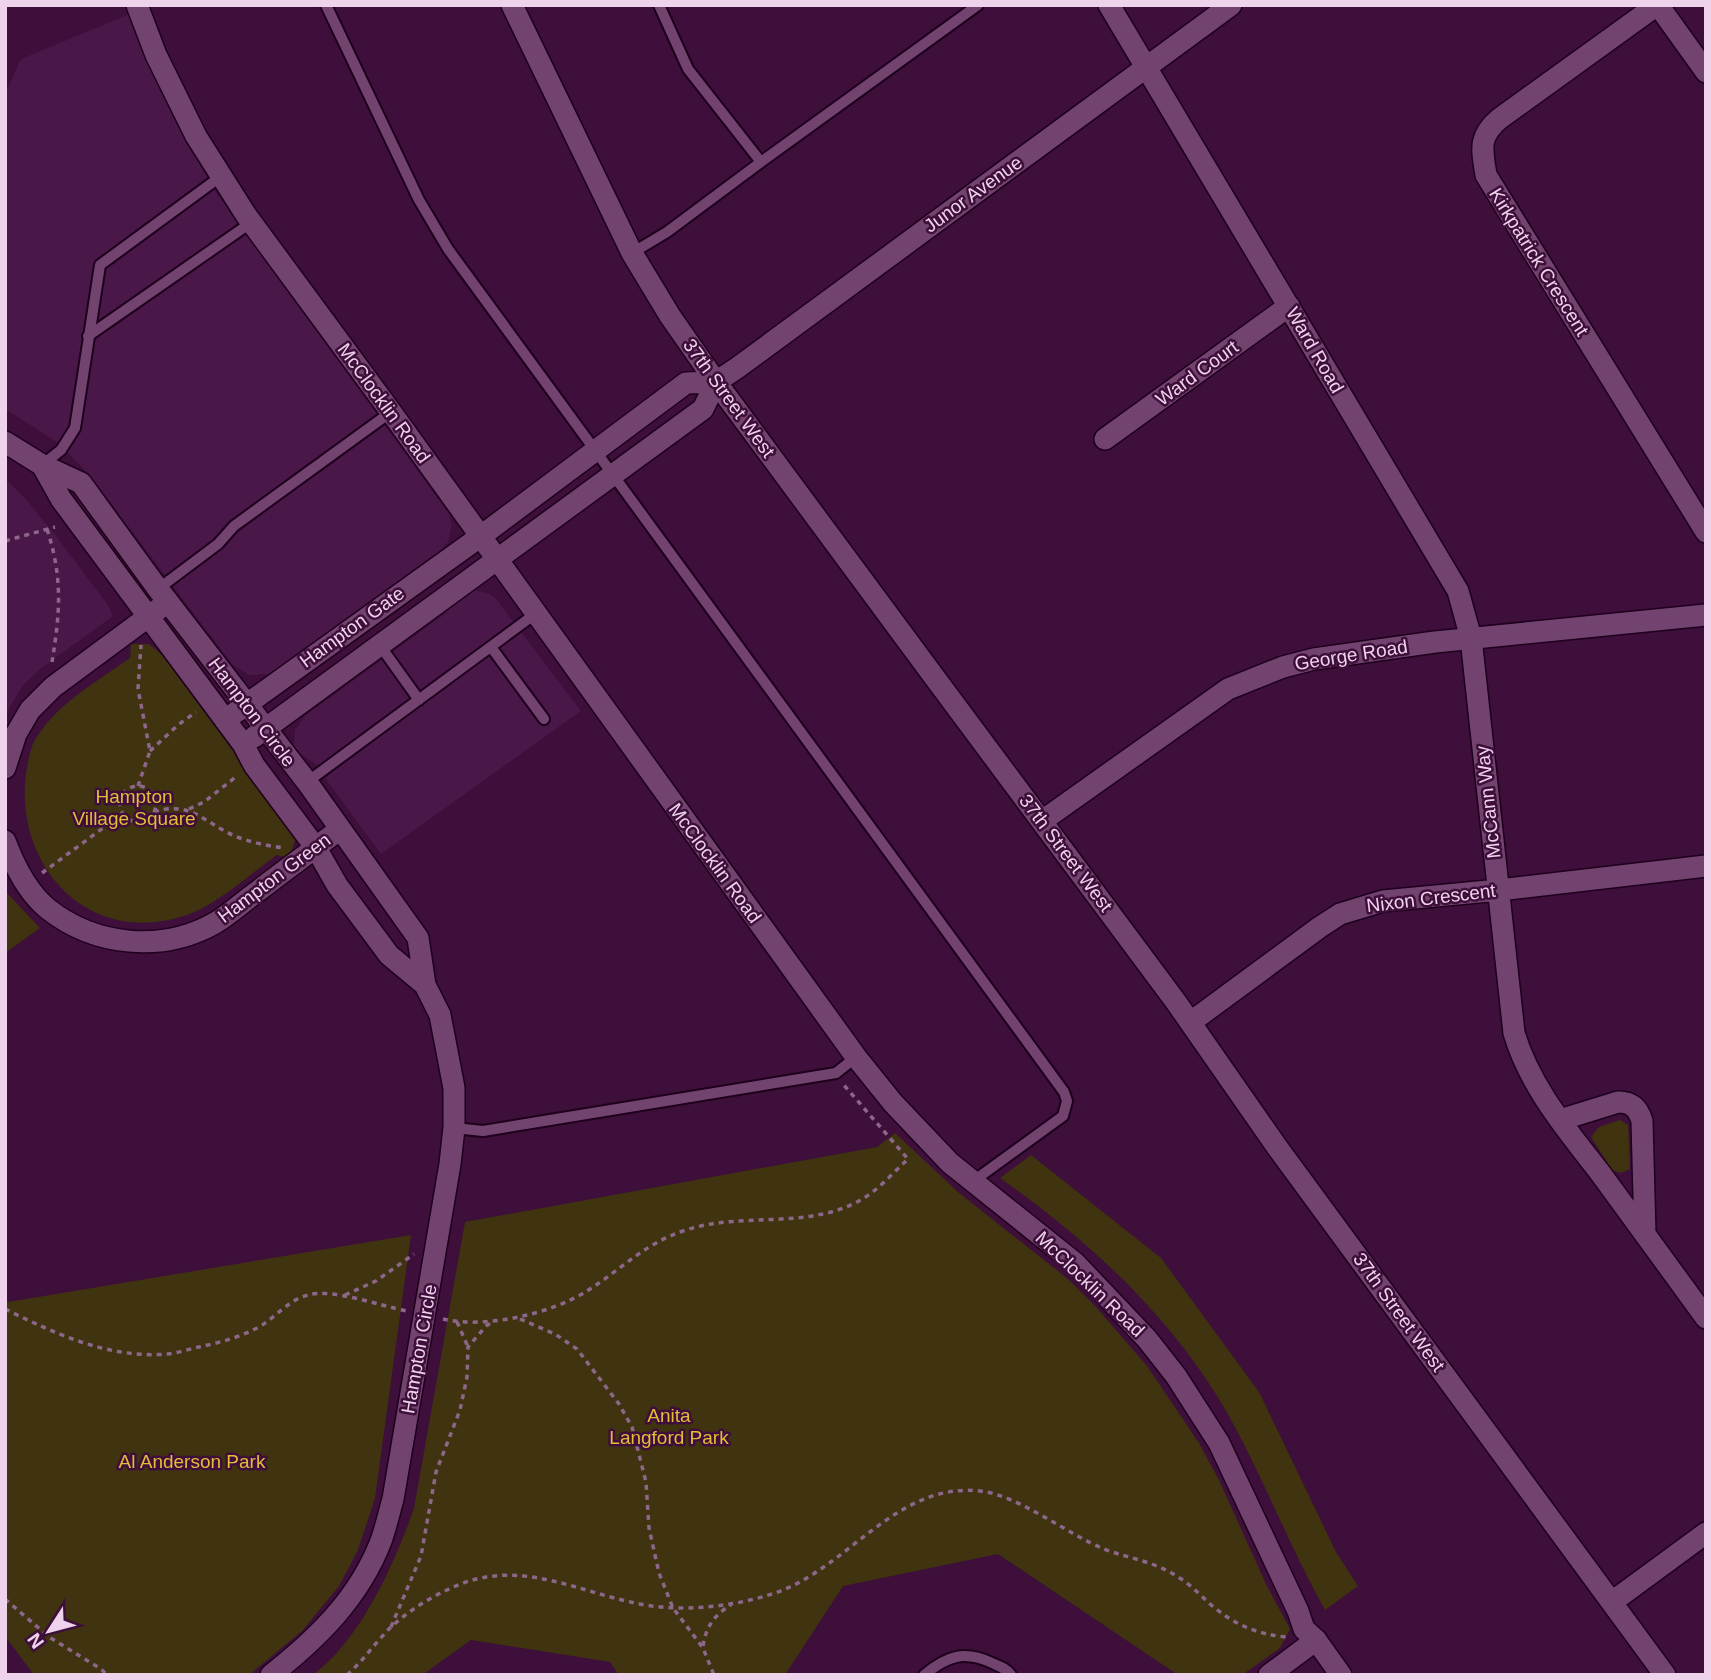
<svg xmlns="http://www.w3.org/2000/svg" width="1711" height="1680" viewBox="0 0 1711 1680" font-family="Helvetica,sans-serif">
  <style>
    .built { fill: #4a1848 }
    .green { fill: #3f3310 }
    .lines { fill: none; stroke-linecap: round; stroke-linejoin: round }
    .service-casing { stroke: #1e001d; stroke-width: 14 }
    .minor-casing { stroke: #1e001d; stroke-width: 24 }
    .tertiary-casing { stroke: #1e001d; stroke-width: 24 }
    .path { stroke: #8d678a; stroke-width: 3.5; stroke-dasharray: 5 5; stroke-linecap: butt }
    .service { stroke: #734370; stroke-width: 10 }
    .minor { stroke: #734370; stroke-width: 21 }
    .tertiary { stroke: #734370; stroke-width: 21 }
    .labels { text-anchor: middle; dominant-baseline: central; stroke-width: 5; stroke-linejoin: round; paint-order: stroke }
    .street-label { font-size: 19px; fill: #efd2eb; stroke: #3d0f3a }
    .park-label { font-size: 19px; fill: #e6bb38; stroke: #3d0f3a }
  </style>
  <rect width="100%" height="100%" fill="#3d0f3a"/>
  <!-- built -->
  <path class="built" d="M130,14L150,66L173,117L215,191L449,514L452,524L448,542L440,551L269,674L249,675L232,664L88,473L57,442L5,409V94L21,59Z
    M5,479L24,497L56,536L108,605L113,616L39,670L23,685L5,715Z
    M475,590L490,594L496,599L581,711L381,854L314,763L299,753L294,746L295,730L306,715L446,613L449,607L467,592Z"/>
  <!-- green -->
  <path class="green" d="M131,644H149L162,655L293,832L295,840L289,858L277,855C250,874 216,906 184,916C78,950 0,849 32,746C51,707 95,683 130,658Z
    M5,891L40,928L5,953Z
    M1620,1120L1628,1125L1630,1169L1621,1173L1612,1170L1591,1137L1599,1127Z
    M895,1133L958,1192L1068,1279L1096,1307L1147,1366L1199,1443L1219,1480L1266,1584L1290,1629L1280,1648L1242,1675H1178L998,1554L843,1586L785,1675H619L610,1662L471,1640L422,1675H313C361,1639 395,1563 414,1508L465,1222L877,1147Z
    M1031,1155L1161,1258L1259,1392L1336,1552L1358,1586L1325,1610C1288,1544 1262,1474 1225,1409C1169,1314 1089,1241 1000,1178Z
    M411,1235L375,1498L358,1550L339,1586L302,1631L249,1675H34L5,1636V1299L8,1302Z"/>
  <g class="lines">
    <defs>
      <path id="service" d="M326,5L419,200L448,249L1064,1092L1067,1101L1063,1116L972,1182
        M659,5L688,69L761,162
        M632,253L667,232L761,162L978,5
        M88,336L252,222
        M42,465L61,450L75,428L100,265L220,177
        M158,589L218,544L234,526L391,412
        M379,644L419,700
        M491,647L544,719
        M307,782L535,614
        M454,1128L483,1131L836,1073L856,1057
        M924,1675C947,1656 964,1650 992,1663C999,1666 1006,1668 1011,1675"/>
      <path id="minor" d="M512,5L632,253L670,316L716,382L932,674L1176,1002L1277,1147L1665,1675
        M1109,5L1458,591L1471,638L1514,1033C1530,1087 1567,1130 1601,1174C1636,1222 1671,1270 1706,1318
        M1657,5L1499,119C1478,137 1482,149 1486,175L1706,532
        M1658,5L1706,72
        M1105,439L1289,306
        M5,768L16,734L30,710L53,687L168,602
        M1042,821L1228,689L1283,667L1314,659L1435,642L1706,615
        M5,841C14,865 28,893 48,909C95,946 162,953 215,923C230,914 244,901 258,891C285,870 313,850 340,829
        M1191,1022L1320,927L1340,914L1383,901L1499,890L1706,866
        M1560,1120L1618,1102C1632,1102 1638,1108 1642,1121L1645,1234
        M1612,1602L1706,1533
        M1269,1675L1316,1640"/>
      <path id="tertiary" d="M137,5L156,55L196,136L246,215L391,412L856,1057L893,1103L950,1163L1075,1263L1147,1339L1176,1376L1219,1443L1298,1611L1304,1629L1316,1640L1341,1675
        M5,442L42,465L81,483L158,589L307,782L418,938L425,985L440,1015L454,1088V1128L450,1164L393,1499C389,1513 386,1527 381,1541C359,1598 318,1638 271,1675
        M42,465L61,499L243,744L254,765L316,848L337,885L389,955L425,985
        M225,720L481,536L686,383L716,382L737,368L1231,5
        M254,737L703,409L716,382"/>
    </defs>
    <!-- service casing -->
    <use href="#service" class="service-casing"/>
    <!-- minor casing -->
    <use href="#minor" class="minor-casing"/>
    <!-- tertiary casing -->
    <use href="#tertiary" class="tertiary-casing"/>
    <!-- path -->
    <path class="path" d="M47,529C63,578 60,613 52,662
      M5,541L55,527
      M150,751L178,725L196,712
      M138,786L150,751L138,689L141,645
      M120 804a18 18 0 1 1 36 0a18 18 0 1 1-36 0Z
      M189,809L204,802L237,776
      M154,812C191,800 204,823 235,836C249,842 268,846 284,848
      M42,873L122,814
      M345,1295L376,1281L414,1254
      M5,1309C56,1334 109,1359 168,1354C178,1353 189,1349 199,1347C218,1343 237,1338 255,1329C274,1320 287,1300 308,1295C332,1288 381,1306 407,1311
      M443,1319C484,1329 551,1314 587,1291C622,1269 645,1243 686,1230C744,1211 810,1231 864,1198C880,1188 894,1172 908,1159L843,1084
      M520,1319L555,1334L577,1349L619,1404L632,1427L646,1482L649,1528L659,1573L673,1608L703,1648L714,1675
      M457,1322L468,1347
      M5,1599L49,1637L101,1669L107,1675
      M391,1627L421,1556L436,1472L460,1410L467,1377L468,1347L486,1326L496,1320
      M703,1646C706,1627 714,1615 731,1605
      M347,1675C363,1661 375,1643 390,1628C406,1613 427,1599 447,1590C520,1553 581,1596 652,1606C692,1611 734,1606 772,1594C848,1570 894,1482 980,1491C1018,1495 1067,1534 1104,1549C1130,1559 1154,1561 1178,1577C1190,1584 1200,1595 1210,1604C1233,1624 1256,1634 1286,1637"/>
    <!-- service -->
    <use href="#service" class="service"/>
    <!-- minor -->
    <use href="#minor" class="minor"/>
    <!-- tertiary -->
    <use href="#tertiary" class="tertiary"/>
  </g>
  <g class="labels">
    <!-- street labels -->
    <g class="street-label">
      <text transform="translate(973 194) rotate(-36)">Junor Avenue</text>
      <text transform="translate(1539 262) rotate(58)">Kirkpatrick Crescent</text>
      <text transform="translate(1315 350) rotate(60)">Ward Road</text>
      <text transform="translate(1197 373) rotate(-36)">Ward Court</text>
      <text transform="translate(729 398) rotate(54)">37th Street West</text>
      <text transform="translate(384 403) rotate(54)">McClocklin Road</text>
      <text transform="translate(352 627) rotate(-36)">Hampton Gate</text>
      <text transform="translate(1351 655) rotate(-9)">George Road</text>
      <text transform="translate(252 712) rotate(53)">Hampton Circle</text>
      <text transform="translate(1488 802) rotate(-96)">McCann Way</text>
      <text transform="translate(1066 853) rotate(53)">37th Street West</text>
      <text transform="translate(715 863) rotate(54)">McClocklin Road</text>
      <text transform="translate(274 878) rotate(-37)">Hampton Green</text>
      <text transform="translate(1431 898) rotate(-7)">Nixon Crescent</text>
      <text transform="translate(1090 1284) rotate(44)">McClocklin Road</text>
      <text transform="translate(1399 1312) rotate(54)">37th Street West</text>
      <text transform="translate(419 1349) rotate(-80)">Hampton Circle</text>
    </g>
    <!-- park labels -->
    <g class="park-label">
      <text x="134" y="796">Hampton<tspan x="134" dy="22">Village Square</tspan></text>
      <text x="669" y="1415">Anita<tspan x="669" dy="22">Langford Park</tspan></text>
      <text x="192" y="1461">Al Anderson Park</text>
    </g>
  </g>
  <!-- border -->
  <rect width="1711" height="1680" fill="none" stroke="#efd2eb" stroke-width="14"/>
  <!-- north arrow -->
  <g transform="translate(49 1631) rotate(234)" stroke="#3d0f3a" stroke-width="5" paint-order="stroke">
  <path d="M0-5L12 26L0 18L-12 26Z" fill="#efd2eb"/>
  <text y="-10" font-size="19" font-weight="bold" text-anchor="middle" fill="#efd2eb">N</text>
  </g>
</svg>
